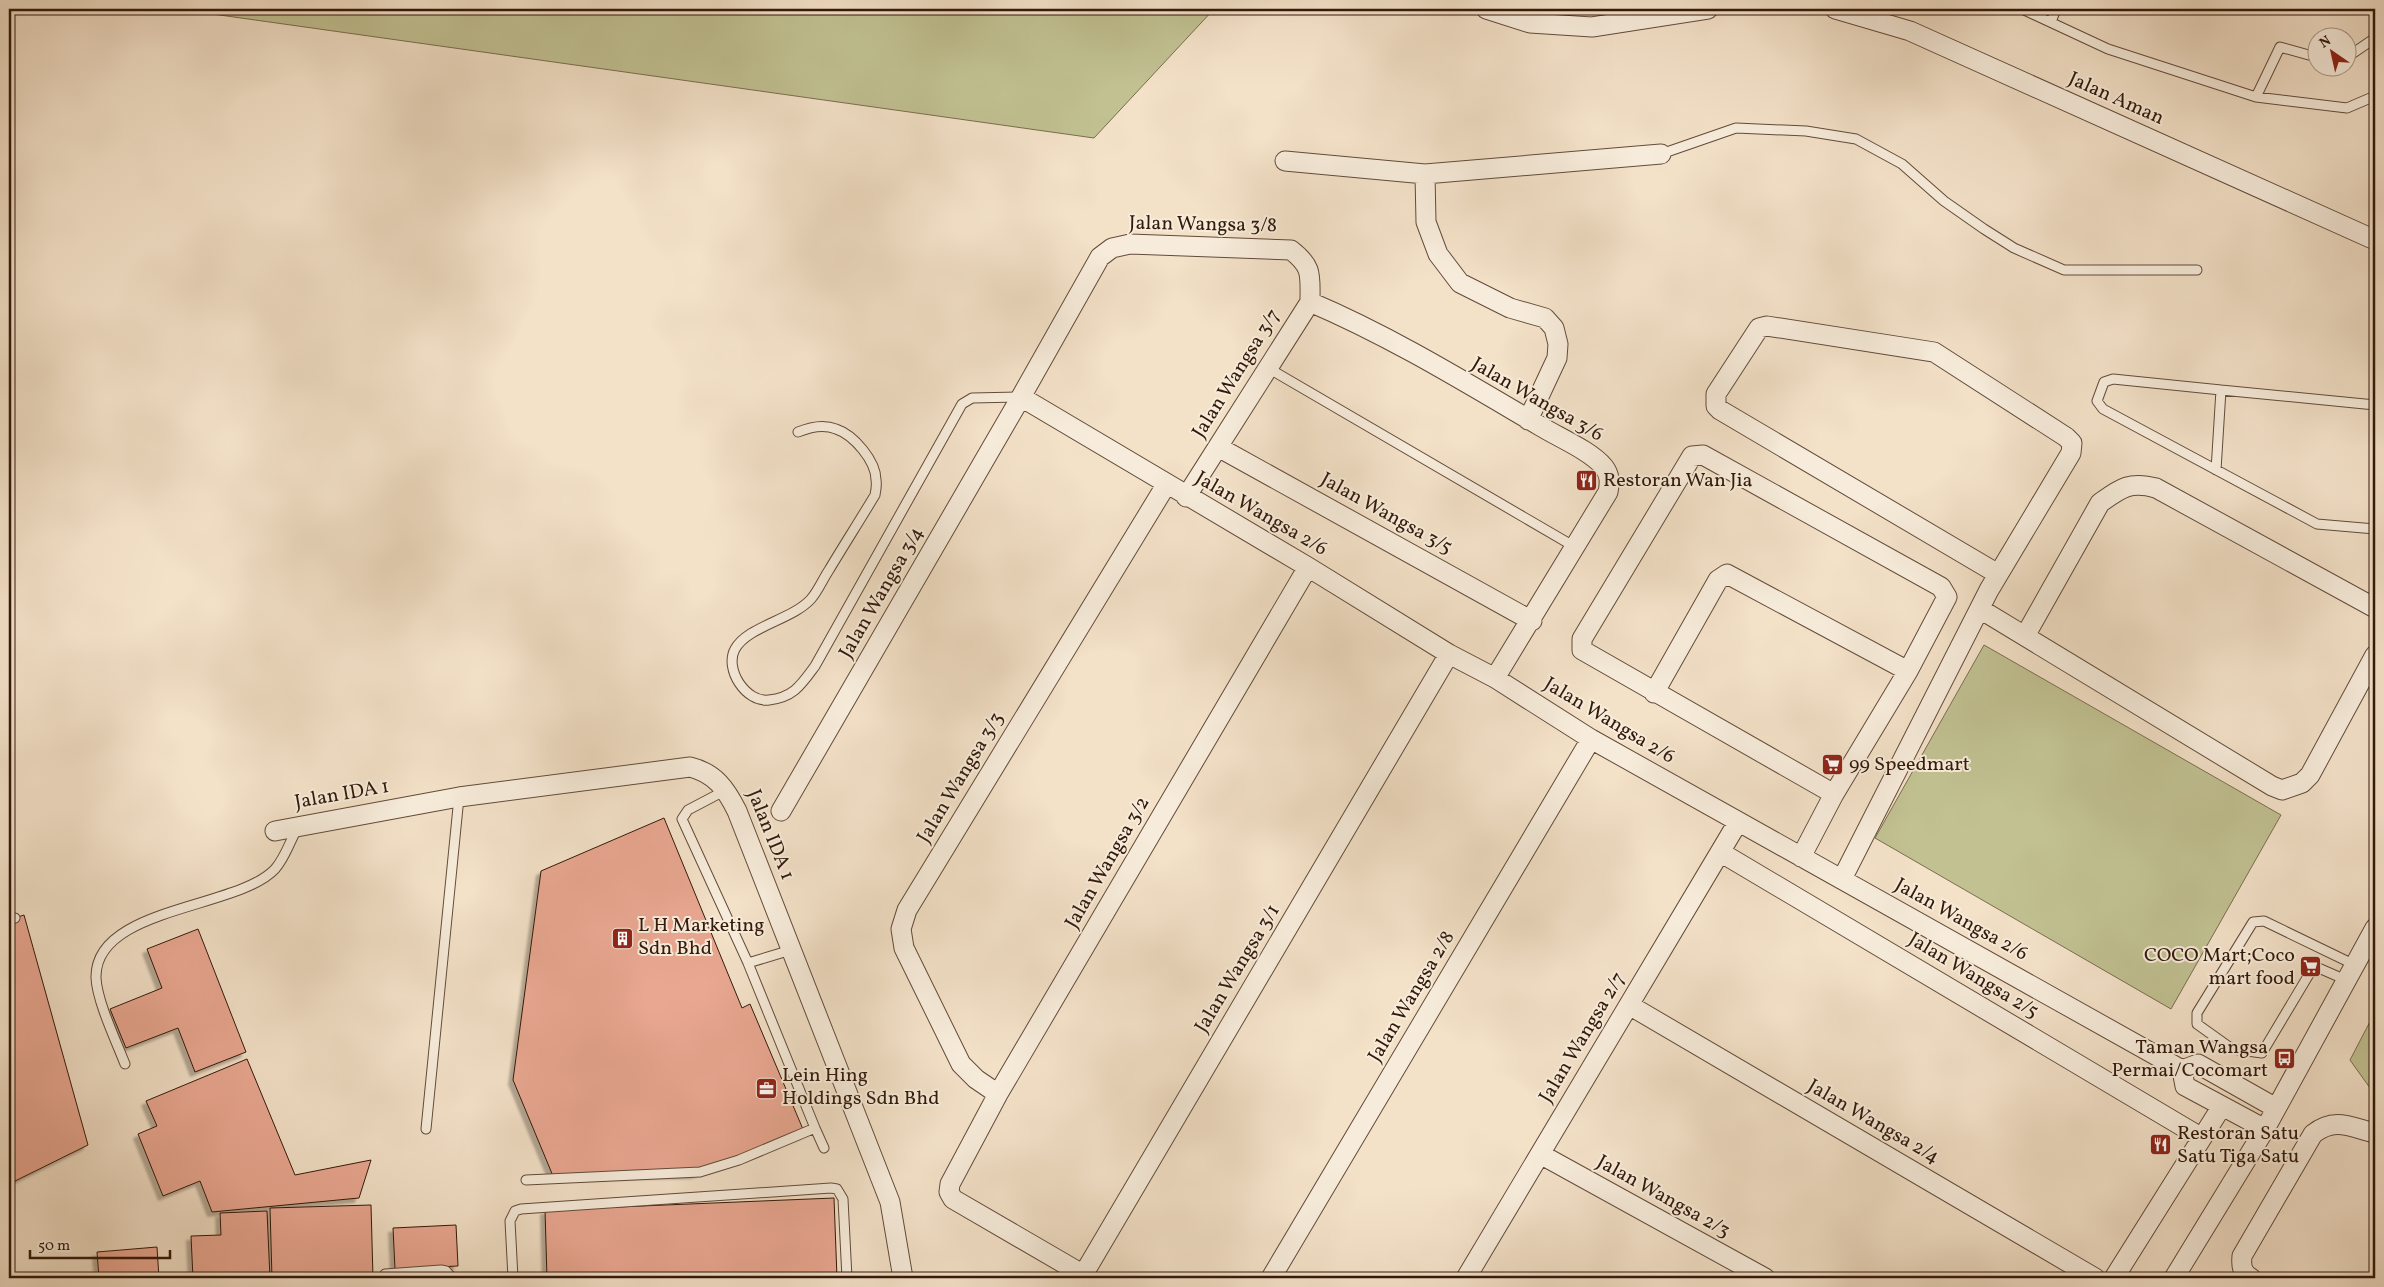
<svg xmlns="http://www.w3.org/2000/svg" width="2384" height="1287" viewBox="0 0 2384 1287" font-family="Vollkorn,serif">
  <style>
    .green { fill: #c1c192; stroke: #7a6d4e }
    .building { fill: #e9a791; stroke: #33190a; filter: url(#shadow) }
    .lines { fill: none; stroke-linecap: round; stroke-linejoin: round }
    .lane-casing { stroke: #634b3a; stroke-width: 11 }
    .street-casing { stroke: #634b3a; stroke-width: 21 }
    .lane { stroke: #f7ecdb; stroke-width: 9 }
    .street { stroke: #f7ecdb; stroke-width: 19 }
    .labels { text-anchor: middle; dominant-baseline: central; stroke-width: 4; stroke-linejoin: round; paint-order: stroke }
    .street-label { font-size: 20px; fill: #33190a; stroke: #f7ecdb }
    .poi-label { font-size: 20px; fill: #33190a; stroke: #f7ecdb; text-anchor: start }
  </style>
  <defs>
    <filter id="shadow"><feDropShadow dx="-4.5" dy="4.5" stdDeviation="1" flood-color="#0004"/></filter>
  </defs>
  <rect width="100%" height="100%" fill="#f3e1c8"/>
  <filter id="stains"><feTurbulence type="fractalNoise" baseFrequency=".004" numOctaves="4"/><feColorMatrix values="0 0 0 0 .2 0 0 0 0 .09 0 0 0 0 .02 0 0 0 .5 -.17"/></filter>
  <radialGradient id="worn" r=".72"><stop offset=".6" stop-color="#630" stop-opacity="0"/><stop offset="1" stop-color="#630" stop-opacity=".3"/></radialGradient>
  <!-- green -->
  <path class="green" d="M177,9H1214L1094,138Z
    M1984,645L2281,815L2171,1009L1875,838Z
    M2375,1012V1095L2350,1060Z"/>
  <!-- building -->
  <path class="building" d="M664,818L742,1008L750,1004L805,1134L696,1174L553,1176L513,1080L541,871Z
    M24,915L88,1145L9,1184V920Z
    M198,929L246,1052L195,1072L178,1028L126,1048L110,1009L162,988L147,949Z
    M247,1059L295,1175L371,1160L359,1198L212,1212L200,1181L163,1196L138,1134L157,1126L146,1101Z
    M834,1198L837,1278H547L545,1210Z
    M371,1205L373,1278H272L270,1208Z
    M267,1211L270,1278H193L191,1236L221,1235L220,1213Z
    M456,1225L458,1266L395,1269L393,1228Z
    M157,1247L159,1278H99L97,1252Z"/>
  <g class="lines">
    <defs>
      <path id="lane" d="M2022,9L2108,49L2256,97L2347,108L2375,96
        M2051,22L2056,9
        M2346,58L2375,38
        M2256,97L2280,47L2316,57
        M1661,154L1736,128L1806,131L1856,139L1902,164L1944,201L1984,229L2014,248L2064,270H2197
        M1268,368L1575,547
        M2221,390L2113,379L2104,382L2097,401L2103,409L2317,524L2375,529
        M798,432C810,427 824,424 836,429C854,435 876,461 876,480C877,485 876,490 875,495C860,520 844,545 829,570C823,579 818,591 811,599C792,620 748,626 735,649C724,669 746,703 769,700C794,697 801,685 815,666L962,404L972,398L1020,397
        M2216,470L2221,390L2375,405
        M726,790L688,810L682,819L748,963
        M9,920L15,918
        M2346,980L2314,966L2262,1053L2232,1049L2197,1024V1013L2253,922L2264,921L2355,965
        M125,1064C116,1041 97,1001 96,978C94,907 238,909 275,869C285,858 290,841 297,829
        M815,1128L824,1148
        M426,1129L459,797
        M526,1180L700,1172L739,1160L815,1128L748,963L791,950
        M385,1274L441,1270L446,1271L452,1278
        M513,1278L510,1221L515,1211L521,1209L831,1188L837,1189L843,1199L847,1278"/>
      <path id="street" d="M1486,9L1530,23L1592,27L1708,9
        M1835,9L1910,31L2375,240
        M1285,161L1425,174L1661,154
        M1425,174L1426,222L1438,254L1460,283L1510,308L1545,318L1554,328L1558,344L1557,358L1528,420
        M1310,302C1390,336 1465,382 1540,426C1558,437 1591,451 1604,467C1610,475 1610,482 1608,492L1495,678
        M1021,397L1308,567L1449,654L1495,678L1591,739L2182,1070L2198,1064L2276,1108
        M1218,447L1532,621
        M1186,497L1310,302
        M1980,609L2272,786L2282,790L2302,783L2310,775L2375,655
        M2025,636L2100,503C2121,488 2130,481 2156,488L2375,608
        M1654,693L1718,580L1727,574L1908,671
        M781,811L1021,397L1100,257L1112,248L1130,244L1291,250C1313,267 1310,275 1310,302
        M275,831L459,797L690,767C715,773 726,789 737,811L890,1202L903,1278
        M1720,852L2202,1138
        M1801,857L1834,794L1908,671L1947,597L1941,587L1703,455L1692,456L1582,639V650L1834,794
        M1842,879L1989,590L2071,453L2072,443L2066,437L1934,352L1767,326L1759,328L1716,394V406L1720,410L1998,574
        M1629,1005L2095,1278
        M2182,1070L2185,1086L2265,1129
        M998,1094L976,1079L961,1064L904,948L901,929L907,910L1166,485
        M1540,1154L1765,1278
        M1083,1275L1449,654
        M1089,1278L953,1199L949,1192L950,1184L998,1094L1308,567
        M1271,1278L1591,739
        M1466,1278L1738,822
        M2114,1278L2222,1106
        M2174,1278L2265,1129L2375,928
        M2251,1278C2242,1273 2241,1266 2242,1256L2313,1134C2335,1117 2350,1127 2375,1133"/>
    </defs>
    <!-- lane casing -->
    <use href="#lane" class="lane-casing"/>
    <!-- street casing -->
    <use href="#street" class="street-casing"/>
    <!-- lane -->
    <use href="#lane" class="lane"/>
    <!-- street -->
    <use href="#street" class="street"/>
  </g>
  <!-- icons -->
  <defs>
    <symbol id="restaurant-square" viewBox="-11 -11 22 22"><rect x="-9" y="-9" width="18" height="18" rx="4" fill="#8f2418" stroke="#f7ecdb"/><path d="M-5-6h1v4h1v-4h1v4h1v-4h1v5L-1.5 .5V6h-2V.5L-5-1ZM5-6V6H3V1.5H1.5Q1.5-4 5-6Z" fill="#fff"/></symbol>
    <symbol id="supermarket-square" viewBox="-11 -11 22 22"><rect x="-9" y="-9" width="18" height="18" rx="4" fill="#8f2418" stroke="#f7ecdb"/><path d="M-6-5.5h2.5l.6 2H6L4.5 2H-2.5L-4.4-4H-6ZM-1.5 3.2a1.3 1.3 0 1 0 .1 0ZM3 3.2a1.3 1.3 0 1 0 .1 0Z" fill="#fff"/></symbol>
    <symbol id="building-square" viewBox="-11 -11 22 22"><rect x="-9" y="-9" width="18" height="18" rx="4" fill="#8f2418" stroke="#f7ecdb"/><path d="M-4-6H4V6H1V3H-1V6H-4ZM-2.5-4.3h1.7v1.8h-1.7ZM.8-4.3h1.7v1.8H.8ZM-2.5-1h1.7V.8h-1.7ZM.8-1h1.7V.8H.8Z" fill="#fff"/></symbol>
    <symbol id="bus-square" viewBox="-11 -11 22 22"><rect x="-9" y="-9" width="18" height="18" rx="4" fill="#8f2418" stroke="#f7ecdb"/><path d="M-5-6H5V4H4V6H2V4H-2V6H-4V4H-5ZM-3.5-4V0h7V-4ZM-3.5 1.2v1.5H-2V1.2ZM2 1.2v1.5H3.5V1.2Z" fill="#fff"/></symbol>
    <symbol id="office-square" viewBox="-11 -11 22 22"><rect x="-9" y="-9" width="18" height="18" rx="4" fill="#8f2418" stroke="#f7ecdb"/><path d="M-6-3h4V-5.5h4V-3h4V5H-6ZM-1-4.5V-3h2v-1.5ZM-6 0V1H6V0Z" fill="#fff"/></symbol>
  </defs>
  <g fill-rule="evenodd">
    <use href="#restaurant-square" x="1574" y="468" width="25" height="25"/>
    <use href="#supermarket-square" x="1820" y="752" width="25" height="25"/>
    <use href="#building-square" x="610" y="926" width="25" height="25"/>
    <use href="#supermarket-square" x="2298" y="954" width="25" height="25"/>
    <use href="#bus-square" x="2272" y="1046" width="25" height="25"/>
    <use href="#office-square" x="754" y="1076" width="25" height="25"/>
    <use href="#restaurant-square" x="2148" y="1132" width="25" height="25"/>
  </g>
  <g class="labels">
    <!-- street labels -->
    <g class="street-label">
      <text transform="translate(2116 99) rotate(24)">Jalan Aman</text>
      <text transform="translate(1203 225) rotate(1)">Jalan Wangsa 3/8</text>
      <text transform="translate(1237 374) rotate(-58)">Jalan Wangsa 3/7</text>
      <text transform="translate(1537 400) rotate(30)">Jalan Wangsa 3/6</text>
      <text transform="translate(1261 514) rotate(30)">Jalan Wangsa 2/6</text>
      <text transform="translate(1386 514) rotate(29)">Jalan Wangsa 3/5</text>
      <text transform="translate(882 593) rotate(-60)">Jalan Wangsa 3/4</text>
      <text transform="translate(1609 721) rotate(31)">Jalan Wangsa 2/6</text>
      <text transform="translate(961 778) rotate(-59)">Jalan Wangsa 3/3</text>
      <text transform="translate(342 795) rotate(-10)">Jalan IDA 1</text>
      <text transform="translate(770 835) rotate(68)">Jalan IDA 1</text>
      <text transform="translate(1108 863) rotate(-60)">Jalan Wangsa 3/2</text>
      <text transform="translate(1961 920) rotate(29)">Jalan Wangsa 2/6</text>
      <text transform="translate(1238 969) rotate(-59)">Jalan Wangsa 3/1</text>
      <text transform="translate(1973 976) rotate(31)">Jalan Wangsa 2/5</text>
      <text transform="translate(1412 997) rotate(-59)">Jalan Wangsa 2/8</text>
      <text transform="translate(1583 1038) rotate(-59)">Jalan Wangsa 2/7</text>
      <text transform="translate(1873 1122) rotate(30)">Jalan Wangsa 2/4</text>
      <text transform="translate(1663 1197) rotate(29)">Jalan Wangsa 2/3</text>
    </g>
    <!-- poi labels -->
    <g class="poi-label">
      <text x="1603" y="481">Restoran Wan Jia</text>
      <text x="1849" y="765">99 Speedmart</text>
      <text x="638" y="926">L H Marketing<tspan x="638" dy="23">Sdn Bhd</tspan></text>
      <text x="2295" y="956" text-anchor="end">COCO Mart;Coco<tspan x="2295" dy="23">mart food</tspan></text>
      <text x="2268" y="1048" text-anchor="end">Taman Wangsa<tspan x="2268" dy="23">Permai/Cocomart</tspan></text>
      <text x="782" y="1076">Lein Hing<tspan x="782" dy="23">Holdings Sdn Bhd</tspan></text>
      <text x="2177" y="1134">Restoran Satu<tspan x="2177" dy="23">Satu Tiga Satu</tspan></text>
    </g>
  </g>
  <!-- margin -->
  <rect width="2384" height="1287" fill="none" stroke="#f3e1c8" stroke-width="30"/>
  <rect x="10" y="10" width="2364" height="1267" fill="none" stroke="#33190a" stroke-width="2.5"/>
  <rect x="15" y="15" width="2354" height="1257" fill="none" stroke="#33190a"/>
  <!-- north arrow -->
  <g transform="translate(2332 52) rotate(326)"><circle r="24" fill="#f7ecdb" stroke="#a99887"/>
  <path d="M0-4L9 19L0 12L-9 19Z" fill="#8f2418"/>
  <text y="-8" font-size="14" font-weight="bold" text-anchor="middle" fill="#33190a">N</text>
  </g>
  <!-- scale -->
  <path d="M30 1250v8h140v-8" fill="none" stroke="#33190a" stroke-width="2.5"/>
  <text x="38" y="1250" font-size="15" fill="#33190a" stroke="#f7ecdb" stroke-width="4" paint-order="stroke">50 m</text>
  <rect width="100%" height="100%" filter="url(#stains)"/>
  <rect width="100%" height="100%" fill="url(#worn)"/>
</svg>
